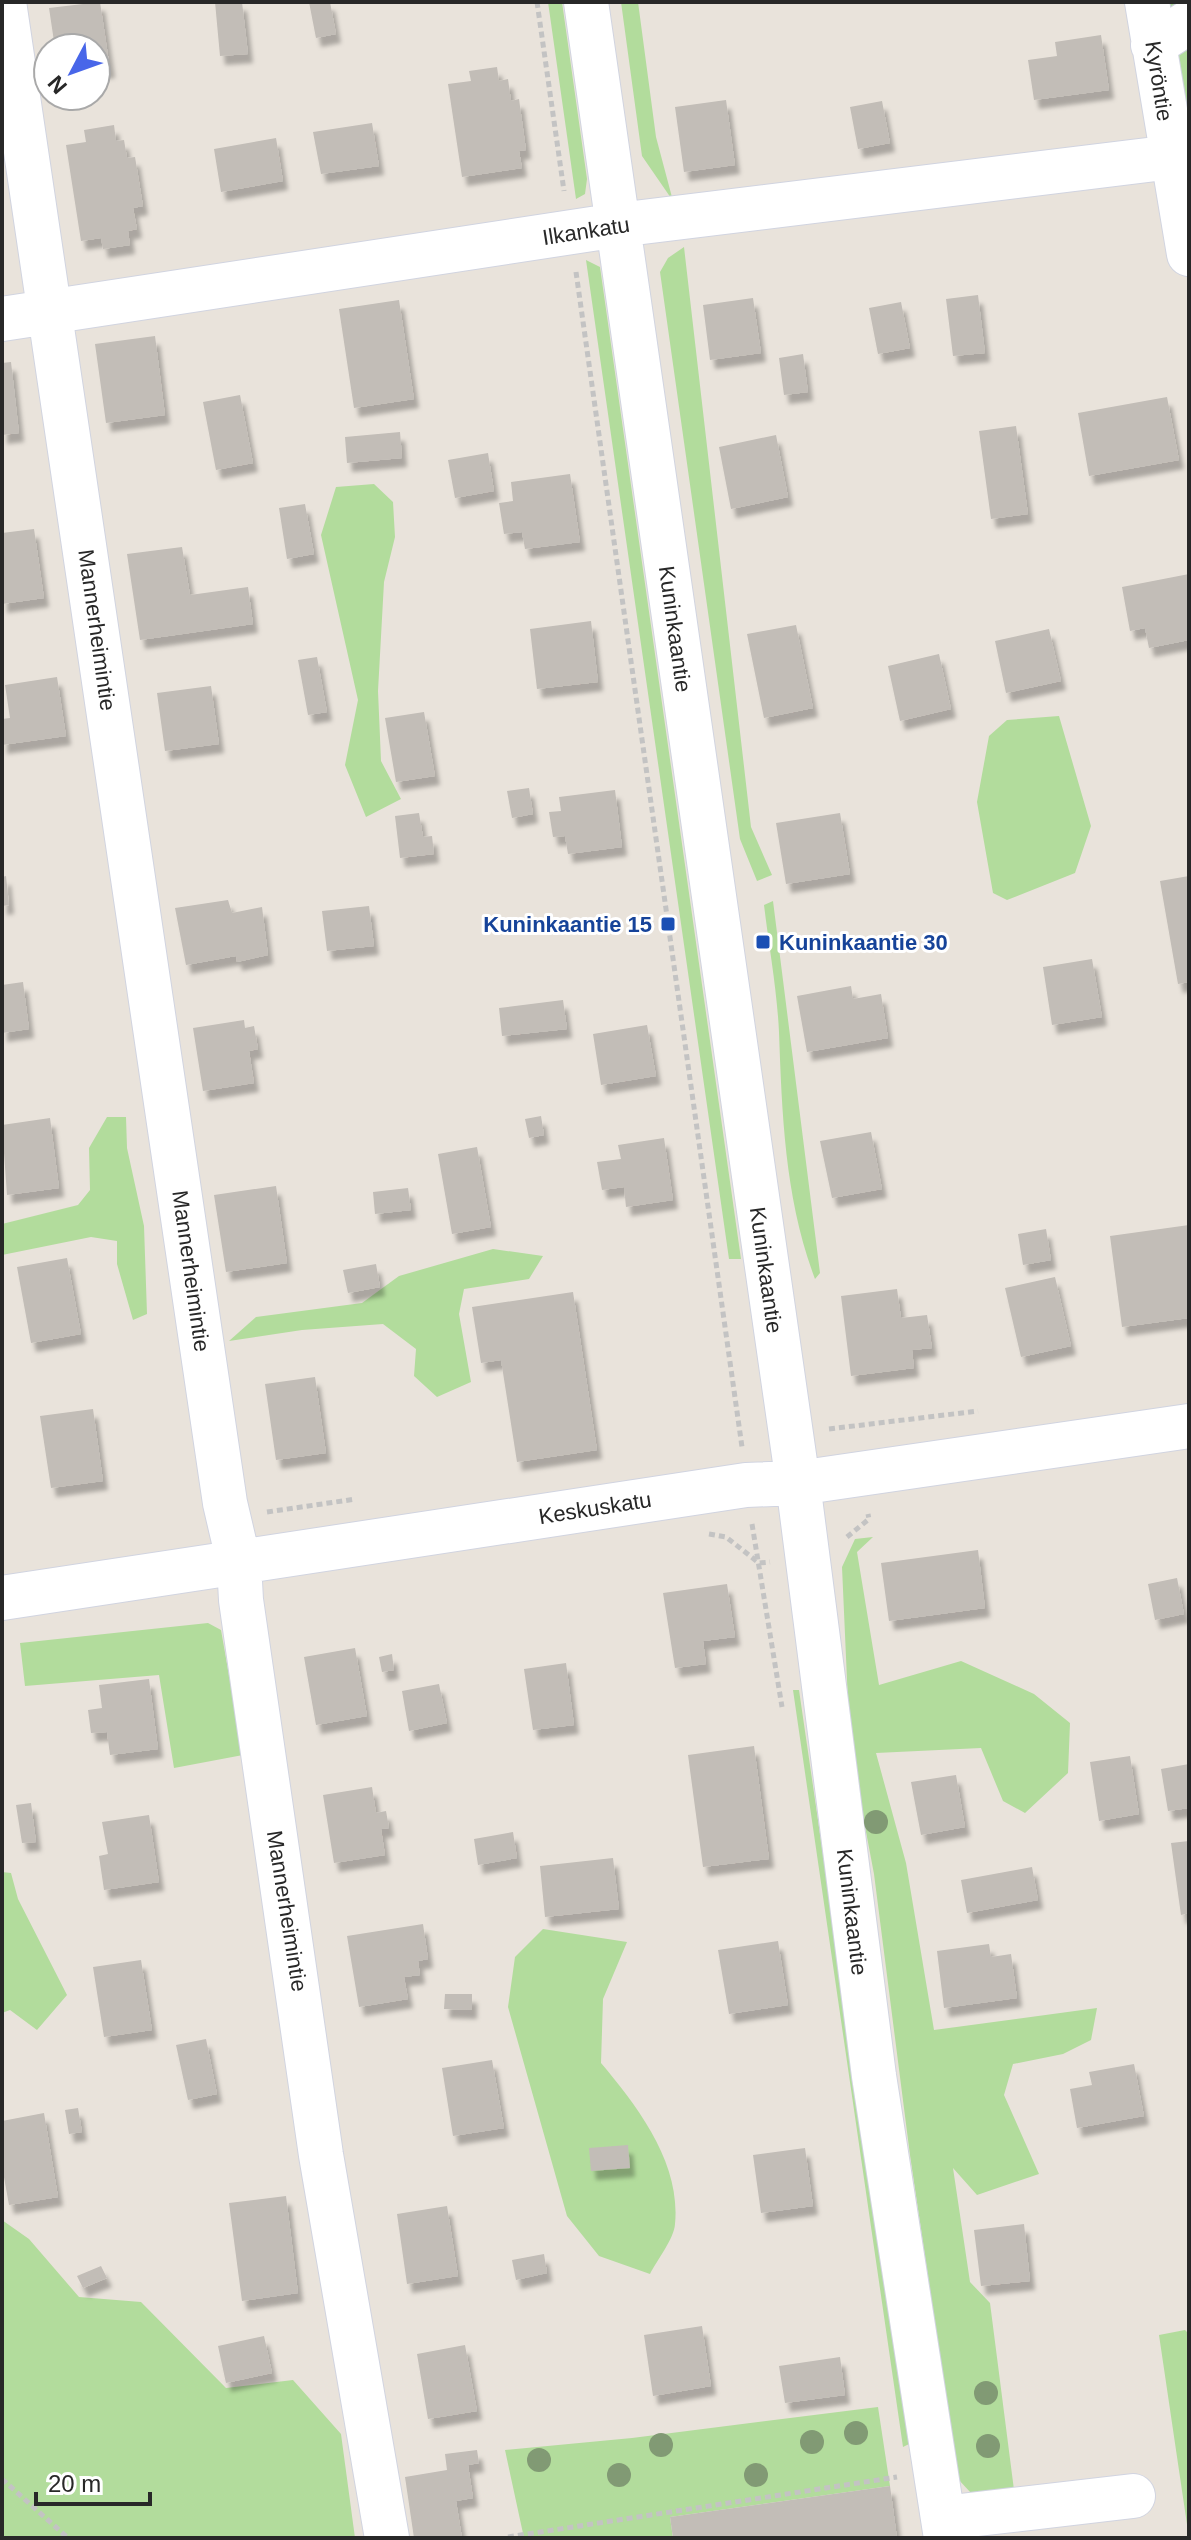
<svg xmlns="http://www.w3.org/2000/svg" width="1191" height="2540" viewBox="0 0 1191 2540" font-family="Arial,sans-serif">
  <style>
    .green { fill: #b2dc9c }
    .building { fill: #c2bdb7; filter: url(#shadow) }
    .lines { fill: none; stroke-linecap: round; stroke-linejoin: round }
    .minor-casing { stroke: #d1d4e0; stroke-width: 46 }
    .path { stroke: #c3c3c3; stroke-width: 5; stroke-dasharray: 6 4; stroke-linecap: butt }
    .minor { stroke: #fff; stroke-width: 44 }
    .tree { fill: #819a74 }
    .transit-dot { fill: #1a4fb4; stroke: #fff; stroke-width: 3 }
    .labels { text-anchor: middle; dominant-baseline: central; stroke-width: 6; stroke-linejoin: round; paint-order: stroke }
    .street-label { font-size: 22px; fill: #282828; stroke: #fff }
    .transit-label { font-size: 22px; font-weight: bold; fill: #164399; stroke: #fff; text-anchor: end }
  </style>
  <defs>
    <filter id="shadow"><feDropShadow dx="5" dy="9" stdDeviation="2" flood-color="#0004"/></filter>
  </defs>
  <rect width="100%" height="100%" fill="#e9e3db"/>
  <!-- green -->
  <path class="green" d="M548,2H562L587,179L585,194L576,199Z
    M621,2H638L656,137L673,201L642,156Z
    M1168,2H1189V147Z
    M684,247L751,827L772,875L757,881L740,839L660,272L668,258Z
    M586,260L600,267L741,1259H729Z
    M374,484L393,502L395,537L384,582L378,691L381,761L401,799L366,817L345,765L358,700L321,535L336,487Z
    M1059,716L1091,826L1075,873L1007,900L993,893L977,802L989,736L1007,720Z
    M773,901L820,1273L815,1279C785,1199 782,1116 779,1032C777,990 769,947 764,905Z
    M107,1117H126L127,1148L144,1226L147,1314L133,1320L117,1264V1241L91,1237L2,1255V1224L78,1205L90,1190L89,1148Z
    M493,1249L543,1256L529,1279L464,1289L459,1314L471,1382L437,1397L414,1376L416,1349L383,1324L302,1330L229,1341L256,1317L362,1303L399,1276Z
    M873,1537L857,1552L879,1685L961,1661L1034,1694L1070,1723L1068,1773L1025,1813L1003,1801L981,1748L876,1753L906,1863L934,2030L1097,2008L1091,2040L1063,2054L1013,2064L1004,2095L1039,2174L977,2195L953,2168L970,2282L990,2303L1014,2490L971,2493L958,2479L910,2155L874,1874L850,1747L842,1567L855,1539Z
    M208,1623L221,1630L243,1755L174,1768L159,1675L25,1686L20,1643Z
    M793,1690H799L909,2444L903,2447Z
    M2,1872L11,1873L18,1899L67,1995L37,2030L10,2010L2,2013Z
    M543,1929L627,1942L603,1999L601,2063C638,2107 681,2163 675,2224C674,2239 657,2260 650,2274L599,2256L567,2216L508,2007L515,1957Z
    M2,2220L29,2239L79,2297L141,2302L226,2388L293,2380L341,2434L355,2538H2Z
    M1185,2330L1189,2334V2538L1159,2335Z
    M878,2407L890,2486L670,2517L673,2538H524L505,2450L632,2438Z"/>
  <!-- building -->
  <path class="building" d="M100,2L110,69L96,71V48H55L49,8Z
    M215,2H242L248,54L220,56Z
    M309,2H330L336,34L316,38Z
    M1101,35L1109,90L1034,100L1028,60L1057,56L1055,42Z
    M497,67L499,81L508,79L511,101L519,99L526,150L519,151L522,168L462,177L448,84L471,81L469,71Z
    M726,100L735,165L684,172L675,107Z
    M882,101L890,143L858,149L850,107Z
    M372,123L379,166L321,174L313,132Z
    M114,125L116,141L124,140L127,158L135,157L143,206L133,208L137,229L128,231L130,245L103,249L101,238L81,241L66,145L86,142L84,130Z
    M276,138L283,181L221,192L214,149Z
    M978,295L985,353L953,356L946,299Z
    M753,298L761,353L710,360L703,305Z
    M399,300L414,399L354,408L339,309Z
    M901,302L910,348L878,354L869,308Z
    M155,336L165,415L106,423L95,344Z
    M803,354L808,392L784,395L779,358Z
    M11,362L19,433L2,435V363Z
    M240,395L253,463L216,470L203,402Z
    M1167,397L1179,460L1089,476L1078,413Z
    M1016,426L1028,514L991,519L979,431Z
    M400,432L402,458L347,463L345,437Z
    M776,435L788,497L731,509L719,447Z
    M488,453L494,491L455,498L448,460Z
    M570,474L580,542L525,549L522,532L504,534L499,503L513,501L511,482Z
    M305,504L314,554L287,559L279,508Z
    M34,529L44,598L2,604V533Z
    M182,547L190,595L248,587L253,624L140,640L127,554Z
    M1189,574V640L1149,648L1145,628L1130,631L1122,587Z
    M591,621L598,682L537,689L530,629Z
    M796,625L813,708L764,718L747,634Z
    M1049,629L1061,681L1006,693L995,641Z
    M939,654L951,709L900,721L888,666Z
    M317,657L327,712L308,715L298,660Z
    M57,677L66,736L2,745V719L10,718L5,685Z
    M211,686L219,744L165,751L157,693Z
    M424,712L435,776L396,782L385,718Z
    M529,788L533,814L512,818L507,791Z
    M615,790L622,847L568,854L565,836L553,837L549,812L561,811L559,797Z
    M419,813L423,837L432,836L434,854L400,858L395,816Z
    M840,813L850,874L786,884L776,823Z
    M6,876L9,905L2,906V877Z
    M1189,876V982L1178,984L1160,881Z
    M228,900L232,913L262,907L268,955L237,962L236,956L186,965L175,908Z
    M369,906L374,946L327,951L322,911Z
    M1092,959L1102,1017L1052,1025L1043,967Z
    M23,982L29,1029L2,1033V985Z
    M851,986L853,999L881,994L888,1038L807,1052L797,996Z
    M563,1000L567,1029L502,1036L499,1008Z
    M244,1020L245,1028L254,1026L258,1049L249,1051L254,1083L203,1091L193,1028Z
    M647,1025L656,1076L601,1085L593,1034Z
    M541,1116L544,1135L529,1138L525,1119Z
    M50,1118L59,1188L7,1195L2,1125Z
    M871,1132L882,1189L832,1198L820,1141Z
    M664,1138L673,1200L626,1207L624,1187L602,1190L597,1162L621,1159L618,1145Z
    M477,1147L491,1227L452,1234L438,1154Z
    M276,1186L287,1263L226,1272L214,1195Z
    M408,1188L411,1210L375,1214L373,1192Z
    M1189,1225V1318L1122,1327L1110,1236Z
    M1046,1229L1051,1260L1023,1265L1018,1234Z
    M67,1258L81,1334L31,1343L17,1267Z
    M376,1264L380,1287L348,1293L343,1270Z
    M1055,1277L1071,1346L1021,1357L1005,1288Z
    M897,1289L901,1318L927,1315L932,1348L912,1350L914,1368L851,1376L841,1296Z
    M573,1292L597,1450L517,1462L501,1360L481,1363L472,1307Z
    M315,1377L326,1453L276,1460L265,1384Z
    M93,1409L103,1481L51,1488L40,1416Z
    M978,1550L985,1608L889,1621L881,1563Z
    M1177,1578L1184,1614L1155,1620L1148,1584Z
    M727,1584L735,1637L703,1641L706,1664L675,1668L663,1593Z
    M355,1648L367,1716L316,1725L304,1657Z
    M392,1654L394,1670L382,1672L379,1657Z
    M566,1663L574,1725L533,1730L524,1669Z
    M149,1679L158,1749L110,1755L107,1732L91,1733L88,1710L102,1708L99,1685Z
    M439,1684L447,1723L409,1731L402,1691Z
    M754,1746L769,1859L703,1867L688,1755Z
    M1130,1756L1139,1814L1099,1821L1090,1762Z
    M1189,1764V1808L1168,1811L1161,1769Z
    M956,1775L965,1827L921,1835L911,1782Z
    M372,1787L376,1813L386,1811L389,1828L381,1829L385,1855L334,1863L323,1795Z
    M31,1803L36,1842L22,1843L16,1805Z
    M149,1815L159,1882L104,1890L99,1856L108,1854L102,1822Z
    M513,1832L517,1858L478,1865L474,1839Z
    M1189,1841V1913L1181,1915L1171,1843Z
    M613,1858L619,1909L545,1917L540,1866Z
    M1032,1867L1038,1900L967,1913L961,1880Z
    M423,1924L428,1959L418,1961L420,1975L404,1977L408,1999L359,2007L347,1936Z
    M778,1941L788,2005L729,2014L718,1950Z
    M989,1944L991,1957L1011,1954L1017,1998L944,2008L937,1951Z
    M141,1960L152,2030L104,2037L93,1967Z
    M445,1994H472V2010L444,2009Z
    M206,2039L217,2094L188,2100L176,2045Z
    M492,2060L504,2128L453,2136L442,2068Z
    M1134,2064L1144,2116L1077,2128L1070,2089L1092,2085L1089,2072Z
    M78,2108L82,2132L69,2134L65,2110Z
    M44,2113L58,2197L9,2205L2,2166V2121Z
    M628,2145L630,2168L591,2171L589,2148Z
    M805,2148L813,2206L761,2213L753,2155Z
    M286,2196L298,2293L242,2301L229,2203Z
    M447,2206L458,2276L407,2284L397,2214Z
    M1024,2224L1030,2281L981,2286L974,2230Z
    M544,2254L547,2273L516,2280L512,2260Z
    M101,2266L107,2278L83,2288L77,2276Z
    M702,2326L711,2386L653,2396L644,2335Z
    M264,2336L272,2373L226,2383L218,2346Z
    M465,2345L477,2411L428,2419L417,2354Z
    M840,2357L845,2395L785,2403L779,2366Z
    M477,2450L479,2463L468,2465L473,2498L456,2501L462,2538H414L405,2477L447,2470L445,2454Z
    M890,2486L897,2538H673L670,2517Z"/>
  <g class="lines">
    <defs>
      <path id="minor" d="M4,2L225,1503L239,1563L241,1600L321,2155L387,2538
        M586,2L798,1483L874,2076L946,2538
        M1147,2L1189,254
        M1153,45L1189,22
        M2,319L618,225L1172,157
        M2,1598L746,1485L798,1483L1189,1426
        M943,2518L1133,2496"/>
    </defs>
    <!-- minor casing -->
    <use href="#minor" class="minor-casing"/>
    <!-- path -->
    <path class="path" d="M537,2L564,191
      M576,272L742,1447
      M829,1429L978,1411
      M267,1512L356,1499
      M752,1524L782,1707
      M709,1534L726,1537L759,1563L770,1562
      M847,1537L869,1519L868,1514
      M2,2479L68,2538
      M508,2537L897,2477"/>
    <!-- minor -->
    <use href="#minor" class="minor"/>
  </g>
  <!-- trees -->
  <g class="tree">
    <circle cx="876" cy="1822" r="12"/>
    <circle cx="986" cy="2393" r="12"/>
    <circle cx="856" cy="2433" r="12"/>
    <circle cx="812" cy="2442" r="12"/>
    <circle cx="661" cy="2445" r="12"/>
    <circle cx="988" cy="2446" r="12"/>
    <circle cx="539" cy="2460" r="12"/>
    <circle cx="619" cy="2475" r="12"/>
    <circle cx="756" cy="2475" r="12"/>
  </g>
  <!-- markers -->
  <g class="transit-dot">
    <rect x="660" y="916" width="16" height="16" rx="4"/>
    <rect x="755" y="934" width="16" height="16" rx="4"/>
  </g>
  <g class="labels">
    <!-- street labels -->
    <g class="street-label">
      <text transform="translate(1159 81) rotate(81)">Kyröntie</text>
      <text transform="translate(586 231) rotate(-9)">Ilkankatu</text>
      <text transform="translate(675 629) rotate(82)">Kuninkaantie</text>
      <text transform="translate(97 630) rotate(82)">Mannerheimintie</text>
      <text transform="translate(766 1270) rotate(82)">Kuninkaantie</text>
      <text transform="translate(191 1271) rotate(82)">Mannerheimintie</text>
      <text transform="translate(595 1508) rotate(-9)">Keskuskatu</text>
      <text transform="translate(287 1911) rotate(81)">Mannerheimintie</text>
      <text transform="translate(852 1912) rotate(83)">Kuninkaantie</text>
    </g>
    <!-- transit labels -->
    <g class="transit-label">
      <text x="652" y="924">Kuninkaantie 15</text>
      <text x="779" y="942" text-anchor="start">Kuninkaantie 30</text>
    </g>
  </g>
  <!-- border -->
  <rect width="1191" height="2540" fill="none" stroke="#282828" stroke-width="8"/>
  <!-- north arrow -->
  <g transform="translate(72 72) rotate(229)"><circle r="38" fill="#ffffff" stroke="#a9a9a9" stroke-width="2"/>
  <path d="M0-6L14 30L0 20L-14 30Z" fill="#4866e9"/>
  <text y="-12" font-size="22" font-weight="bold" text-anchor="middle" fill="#282828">N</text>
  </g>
  <!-- scale -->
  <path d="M36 2492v12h114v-12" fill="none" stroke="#282828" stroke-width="4"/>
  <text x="48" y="2492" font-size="24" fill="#282828" stroke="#ffffff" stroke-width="6" paint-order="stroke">20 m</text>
</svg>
